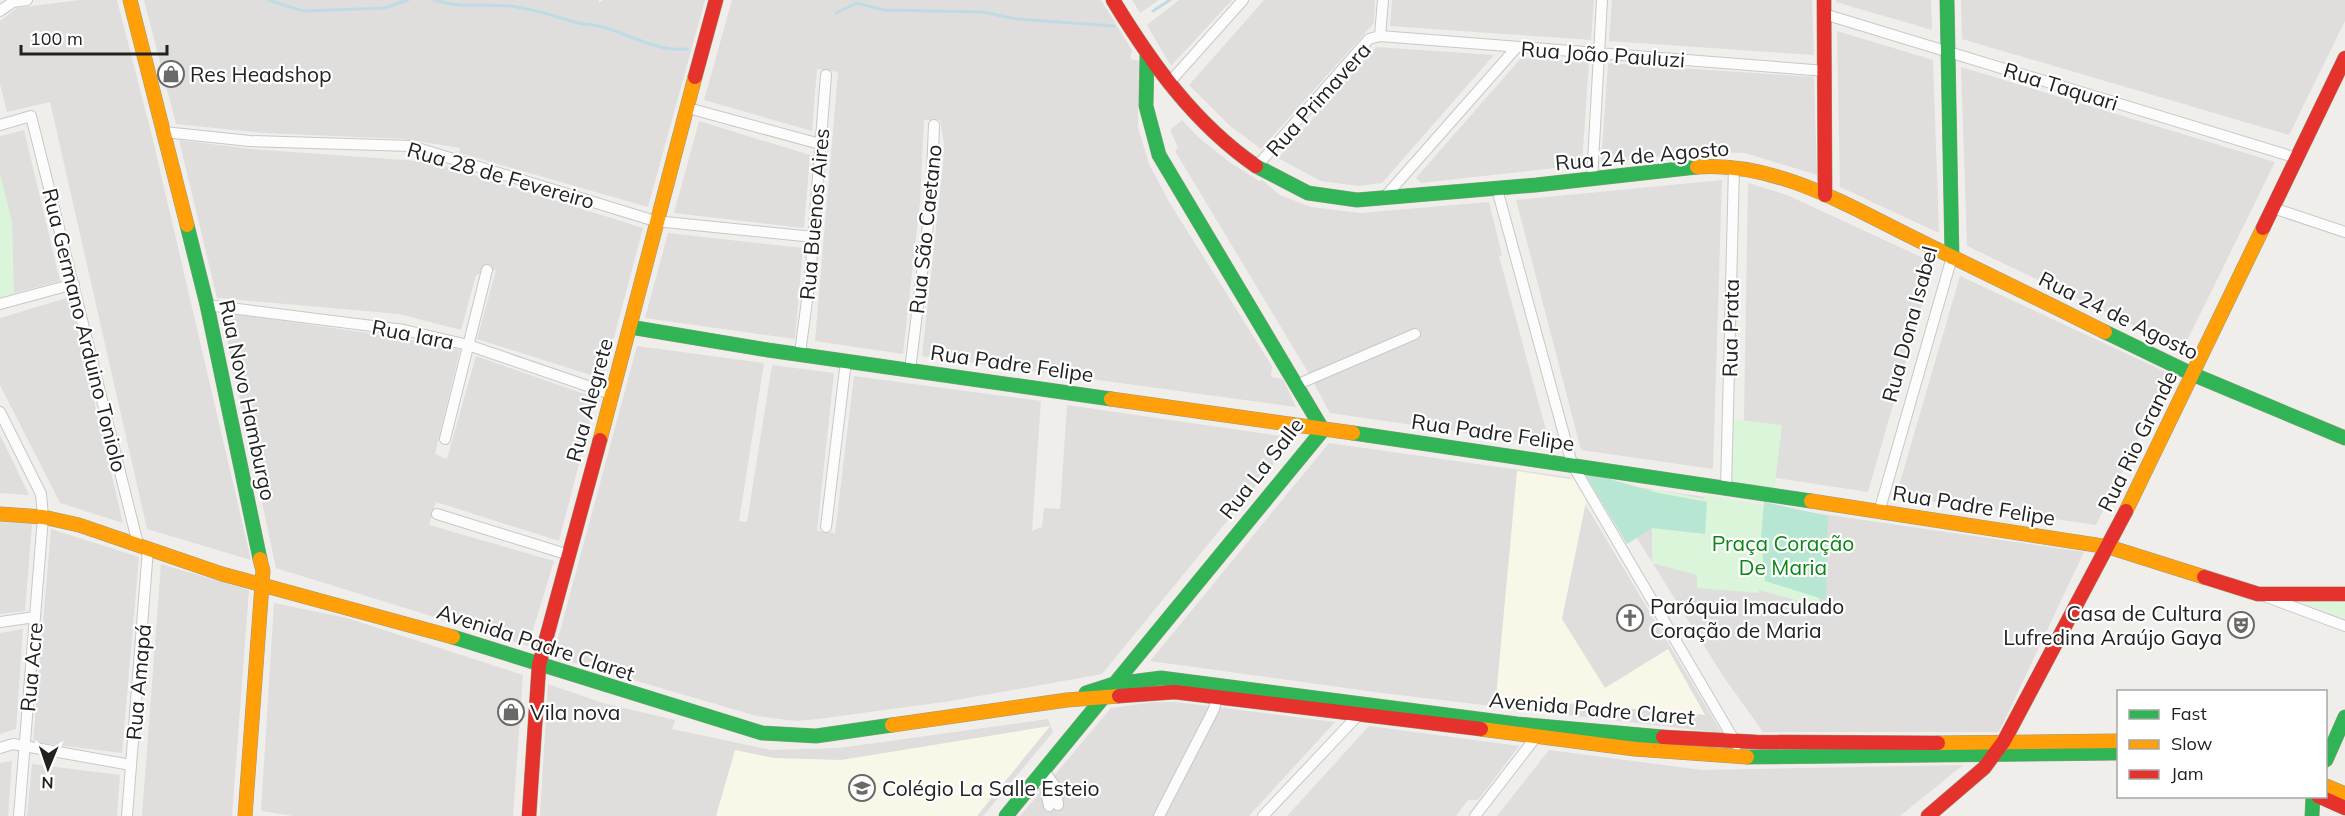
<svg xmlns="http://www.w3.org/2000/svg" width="2345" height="816" viewBox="0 0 2345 816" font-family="Mulish,sans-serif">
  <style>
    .residential { fill: #dfdedc }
    .education { fill: #f8f7e8 }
    .park { fill: #daf5da }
    .pitch { fill: #b7e6d2 }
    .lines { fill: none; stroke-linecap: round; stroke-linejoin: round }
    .stream { stroke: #bfdbe3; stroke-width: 3 }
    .street-casing { stroke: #c9c8c7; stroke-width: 12 }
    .fast-casing { stroke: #999a82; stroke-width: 15 }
    .slow-casing { stroke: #999a82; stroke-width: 15 }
    .jam-casing { stroke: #999a82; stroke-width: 15 }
    .street { stroke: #fdfcfc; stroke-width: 10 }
    .fast { stroke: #30b455; stroke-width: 14 }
    .slow { stroke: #ff9f0a; stroke-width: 14 }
    .jam { stroke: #e5322d; stroke-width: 14 }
    .labels { text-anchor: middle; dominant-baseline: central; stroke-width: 4.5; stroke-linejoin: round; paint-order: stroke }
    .street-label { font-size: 21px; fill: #222; stroke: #fff }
    .poi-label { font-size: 21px; fill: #222; stroke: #fff; text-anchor: start }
    .park-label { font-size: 21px; fill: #0c8416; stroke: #fff }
  </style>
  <rect width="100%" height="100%" fill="#f0eeeb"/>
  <!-- residential -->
  <path class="residential" d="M79,0H117L152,136L251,560L147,529L50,102L7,112L0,84V21L17,8Z
    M144,0H599V3L603,0H705L648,207L459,153L460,148L404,139L263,133L176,124Z
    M732,0H1101L1132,50L1130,59L1139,61L1142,104L1138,106V127L1149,164L1169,202L1272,366L1271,377L1283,379L1296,407L922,356L943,165L944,144L940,120H924L920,202L903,354L815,341L838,72L817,69L812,131L704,100Z
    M1132,0H1159L1140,13Z
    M1179,0H1232L1171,66L1147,25Z
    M1264,0H1375L1374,23L1261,149L1229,125L1189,85Z
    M1392,0H1594L1591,40L1390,26Z
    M1612,0H1812L1814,55L1609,41Z
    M1836,0H1931L1932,30L1836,2Z
    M1961,0H2345V21L2289,135L1962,39Z
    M1837,31L1933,60L1939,233L1840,187Z
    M1376,47L1494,55L1382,183L1358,186L1321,181L1278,158Z
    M1522,57L1589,62L1582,165L1421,183L1416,178Z
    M1608,63L1814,77L1817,175L1745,153L1699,152L1601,163Z
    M1961,67L2275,162L2183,349L1967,246Z
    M1182,120L1198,137L1228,161L1259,181L1262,180L1280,195L1311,207L1360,213L1489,202L1502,255L1499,256L1550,445L1330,413L1313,382L1420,338L1417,330L1309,374L1175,151L1178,148L1170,130Z
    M699,121L810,155L804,228L674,213Z
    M24,130L60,281L0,297V136Z
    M179,140L251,149L432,162L643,228L603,379L477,339L496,270L476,275L461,330L399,314L217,298Z
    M1722,180L1713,469L1581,450L1516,200Z
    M1748,183L1787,195L1934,263L1868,492L1743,473Z
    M668,233L803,248L795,339L645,318Z
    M1960,276L2170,374L2096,525L1896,496Z
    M70,297L99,422L123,523L60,503L0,385V318Z
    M221,312L403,338L460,350L435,454L447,459L476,356L596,398L559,541L436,502L429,525L554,561L528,646L276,568Z
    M637,346L764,363L739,521L747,522L772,365L834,373L817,531L835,533L854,376L1041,401L1032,531L1042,527L1044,508L1060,509L1067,405L1295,438L1102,674L951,701L818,719L796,721L757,716L564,660L556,646Z
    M0,435L3,441L29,495L0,493Z
    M1329,443L1569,477L1722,733L1382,693L1150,661Z
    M1602,482L2084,552L1999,732H1763L1723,676Z
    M0,522L32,524L25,611L0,614Z
    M51,529L139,557L122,753L33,742Z
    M161,564L249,590L232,816H142Z
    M274,603L347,618L523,675L513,816H293L261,811Z
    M23,629L16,729L0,734V633Z
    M548,684L603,703L675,720L672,729L771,750L839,748L1048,719L1053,732L983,816H540Z
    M1155,702H1176L1335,722L1249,816H1020L1111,708Z
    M1369,726L1519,746L1478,800H1468L1456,816H1287Z
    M1549,750L1702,770L1963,765L1900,816H1497Z
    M12,761L8,816H0V763Z
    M32,764L120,775L117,816H27Z"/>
  <!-- education -->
  <path class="education" d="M1517,471L1576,480L1587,497L1562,619L1605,688L1668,649L1705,715L1496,697Z
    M1050,726L977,816H716L735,750L774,758L841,760Z"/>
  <!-- park -->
  <path class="park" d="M0,174L12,222L14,293L0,297Z
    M1732,419L1782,425L1774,491L1729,486Z
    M1652,489L1704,499L1705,495L1765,505L1827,522L1818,606L1759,590V593L1697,588V575L1652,563Z
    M2297,601L2345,603V618Z"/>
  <!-- pitch -->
  <path class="pitch" d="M1583,471L1654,492L1707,502L1705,534L1652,528L1627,544Z
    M1764,502L1828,516L1826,600L1765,581L1761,538Z"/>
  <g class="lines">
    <!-- stream -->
    <path class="stream" d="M268,0L303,11L385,8L408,0
      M435,0C463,10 490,2 517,7C536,10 554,16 571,21C581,25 593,24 603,27C631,35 657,52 687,49
      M1153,11L1170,0
      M836,13L857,3L884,10L982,12L1017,19L1114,26"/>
    <defs>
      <path id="street" d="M0,11L13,2L27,0
        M1824,14L2297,158
        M1380,36L1826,71
        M1168,84L1243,0
        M688,108L820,144
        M0,125L31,116L138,544
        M164,132L250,141L411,146L655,221L813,237
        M1257,166L1369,39L1380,36L1383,0
        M1592,180L1602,0
        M1497,189L1572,464L1737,745
        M1383,199L1516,48
        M2273,208L2345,232
        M0,304L74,284
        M207,305L404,330L468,345L611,394
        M800,353L810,278L826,75
        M910,370L931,200L934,125
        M1296,385L1415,334
        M0,412L41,494L43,517L19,816
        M445,439L487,270
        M1726,489L1734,167
        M1879,512L1952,257
        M437,514L569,555
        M826,527L846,361
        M2267,597L2345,626
        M0,622L35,617
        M0,748L13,744L131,765
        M1043,769L1056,788L1058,805
        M1037,777L1045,787L1049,806
        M127,816L148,549
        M1159,816L1214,709L1217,697
        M1263,816L1362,711
        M1475,816L1536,737"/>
      <path id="fast" d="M1947,0L1952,257
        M1147,54L1146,106L1159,155L1323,430
        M1256,166L1308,193L1357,200L1536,185L1697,167
        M187,225L207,305L260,559
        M630,327L768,350L1111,399
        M2105,332L2192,374L2345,438
        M1353,433L1811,501
        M453,637L762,733L816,736L892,725
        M1086,693L1114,684L1161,678L1517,724L1663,737
        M1747,757L2118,753
        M2326,760L2345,717
        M1006,816L1323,430
        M2312,816L2313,796"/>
      <path id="slow" d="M130,0L187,225
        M1697,167C1779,161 1853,209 1924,243C1985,273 2045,302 2105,332
        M1111,399L1353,433
        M600,440L695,77
        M1811,501L2109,547L2204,577
        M2126,511L2263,228
        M0,514L43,517L79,525L222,574L453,637
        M892,725L1067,700L1119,696
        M1481,729L1635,749L1747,757
        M1938,743L2118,741
        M2326,786L2345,794
        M245,816L263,571L260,559"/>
      <path id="jam" d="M1113,0C1152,64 1194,123 1256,166
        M1824,0L1825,195
        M695,77L716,0
        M2263,228L2345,58
        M2204,577L2258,594H2345
        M1119,696L1175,692L1481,729
        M1663,737L1756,742L1938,743
        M2318,796L2345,808
        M529,816L539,665L600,440
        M1928,816L1984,768L2004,741L2126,511"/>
    </defs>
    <!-- street casing -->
    <use href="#street" class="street-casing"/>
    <!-- fast casing -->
    <use href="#fast" class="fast-casing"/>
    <!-- slow casing -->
    <use href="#slow" class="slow-casing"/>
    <!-- jam casing -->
    <use href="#jam" class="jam-casing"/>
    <!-- street -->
    <use href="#street" class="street"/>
    <!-- fast -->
    <use href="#fast" class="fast"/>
    <!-- slow -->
    <use href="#slow" class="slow"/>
    <!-- jam -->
    <use href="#jam" class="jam"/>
  </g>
  <!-- icons -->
  <defs>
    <symbol id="shop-ring" viewBox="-11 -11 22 22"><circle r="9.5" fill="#fff" stroke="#6a6968" stroke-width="1.5"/><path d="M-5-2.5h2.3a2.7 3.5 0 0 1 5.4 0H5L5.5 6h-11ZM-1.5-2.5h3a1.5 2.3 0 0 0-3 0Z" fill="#6a6968"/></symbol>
    <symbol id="church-ring" viewBox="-11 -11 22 22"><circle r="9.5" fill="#fff" stroke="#6a6968" stroke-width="1.5"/><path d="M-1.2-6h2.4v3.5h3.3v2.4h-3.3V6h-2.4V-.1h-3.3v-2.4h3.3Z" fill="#6a6968"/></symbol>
    <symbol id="theatre-ring" viewBox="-11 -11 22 22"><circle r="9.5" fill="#fff" stroke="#6a6968" stroke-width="1.5"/><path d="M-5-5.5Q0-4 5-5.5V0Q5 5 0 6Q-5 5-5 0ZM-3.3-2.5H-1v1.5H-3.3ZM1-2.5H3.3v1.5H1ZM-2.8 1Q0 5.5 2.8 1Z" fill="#6a6968"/></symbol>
    <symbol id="school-ring" viewBox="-11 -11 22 22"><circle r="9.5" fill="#fff" stroke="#6a6968" stroke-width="1.5"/><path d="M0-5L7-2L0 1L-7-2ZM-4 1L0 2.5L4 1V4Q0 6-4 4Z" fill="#6a6968"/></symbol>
  </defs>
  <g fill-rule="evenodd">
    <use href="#shop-ring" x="156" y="59" width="30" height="30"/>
    <use href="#church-ring" x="1615" y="603" width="30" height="30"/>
    <use href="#theatre-ring" x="2226" y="610" width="30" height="30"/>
    <use href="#shop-ring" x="496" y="697" width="30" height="30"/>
    <use href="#school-ring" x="847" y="773" width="30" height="30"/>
  </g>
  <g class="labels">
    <!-- street labels -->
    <g class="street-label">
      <text transform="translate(1603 54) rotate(4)">Rua João Pauluzi</text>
      <text transform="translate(2061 86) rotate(17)">Rua Taquari</text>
      <text transform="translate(1318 99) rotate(-48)">Rua Primavera</text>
      <text transform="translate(1642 155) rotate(-5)">Rua 24 de Agosto</text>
      <text transform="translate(501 175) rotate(16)">Rua 28 de Fevereiro</text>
      <text transform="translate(814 214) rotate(-85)">Rua Buenos Aires</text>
      <text transform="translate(925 229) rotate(-84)">Rua São Caetano</text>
      <text transform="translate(2119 315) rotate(26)">Rua 24 de Agosto</text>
      <text transform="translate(1909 324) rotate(-75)">Rua Dona Isabel</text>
      <text transform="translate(1730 328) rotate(-89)">Rua Prata</text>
      <text transform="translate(85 330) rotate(76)">Rua Germano Arduino Toniolo</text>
      <text transform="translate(413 334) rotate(11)">Rua Iara</text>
      <text transform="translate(1012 363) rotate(8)">Rua Padre Felipe</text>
      <text transform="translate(248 400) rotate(78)">Rua Novo Hamburgo</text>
      <text transform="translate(589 400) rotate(-75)">Rua Alegrete</text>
      <text transform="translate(1493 432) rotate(8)">Rua Padre Felipe</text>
      <text transform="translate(2137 441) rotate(-64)">Rua Rio Grande</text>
      <text transform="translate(1261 468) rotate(-52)">Rua La Salle</text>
      <text transform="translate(1974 505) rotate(9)">Rua Padre Felipe</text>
      <text transform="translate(536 642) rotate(18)">Avenida Padre Claret</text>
      <text transform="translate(31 667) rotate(-85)">Rua Acre</text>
      <text transform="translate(138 682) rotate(-85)">Rua Amapá</text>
      <text transform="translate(1592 708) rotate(5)">Avenida Padre Claret</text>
    </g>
    <!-- poi labels -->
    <g class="poi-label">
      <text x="190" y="74">Res Headshop</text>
      <text x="1650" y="606">Paróquia Imaculado<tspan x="1650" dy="24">Coração de Maria</tspan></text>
      <text x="2222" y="613" text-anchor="end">Casa de Cultura<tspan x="2222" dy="24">Lufredina Araújo Gaya</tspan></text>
      <text x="530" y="712">Vila nova</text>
      <text x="882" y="788">Colégio La Salle Esteio</text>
    </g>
    <!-- park labels -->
    <g class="park-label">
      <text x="1783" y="543">Praça Coração<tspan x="1783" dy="24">De Maria</tspan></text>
    </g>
  </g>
  <!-- legend -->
  <rect x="2117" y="690" width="210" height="108" fill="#ffffff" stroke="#a7a7a7" stroke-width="1.5"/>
  <rect x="2129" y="710" width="30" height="9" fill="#30b455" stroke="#a7a7a7" stroke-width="1.5"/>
  <text x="2171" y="720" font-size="18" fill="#222222">Fast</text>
  <rect x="2129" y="740" width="30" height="9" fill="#ff9f0a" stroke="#a7a7a7" stroke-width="1.5"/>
  <text x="2171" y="750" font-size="18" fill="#222222">Slow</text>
  <rect x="2129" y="770" width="30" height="9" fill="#e5322d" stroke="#a7a7a7" stroke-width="1.5"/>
  <text x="2171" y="780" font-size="18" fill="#222222">Jam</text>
  <!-- north arrow -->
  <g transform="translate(48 768) rotate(182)" stroke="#ffffff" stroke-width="4.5" paint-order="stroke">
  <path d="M0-4.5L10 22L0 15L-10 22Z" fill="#222222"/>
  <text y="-9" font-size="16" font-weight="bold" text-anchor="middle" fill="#222222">N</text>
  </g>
  <!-- scale -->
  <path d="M21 45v9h146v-9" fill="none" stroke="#222222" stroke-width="3"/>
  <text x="30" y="45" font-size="18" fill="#222222" stroke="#ffffff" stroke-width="4.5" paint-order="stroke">100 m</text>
</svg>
